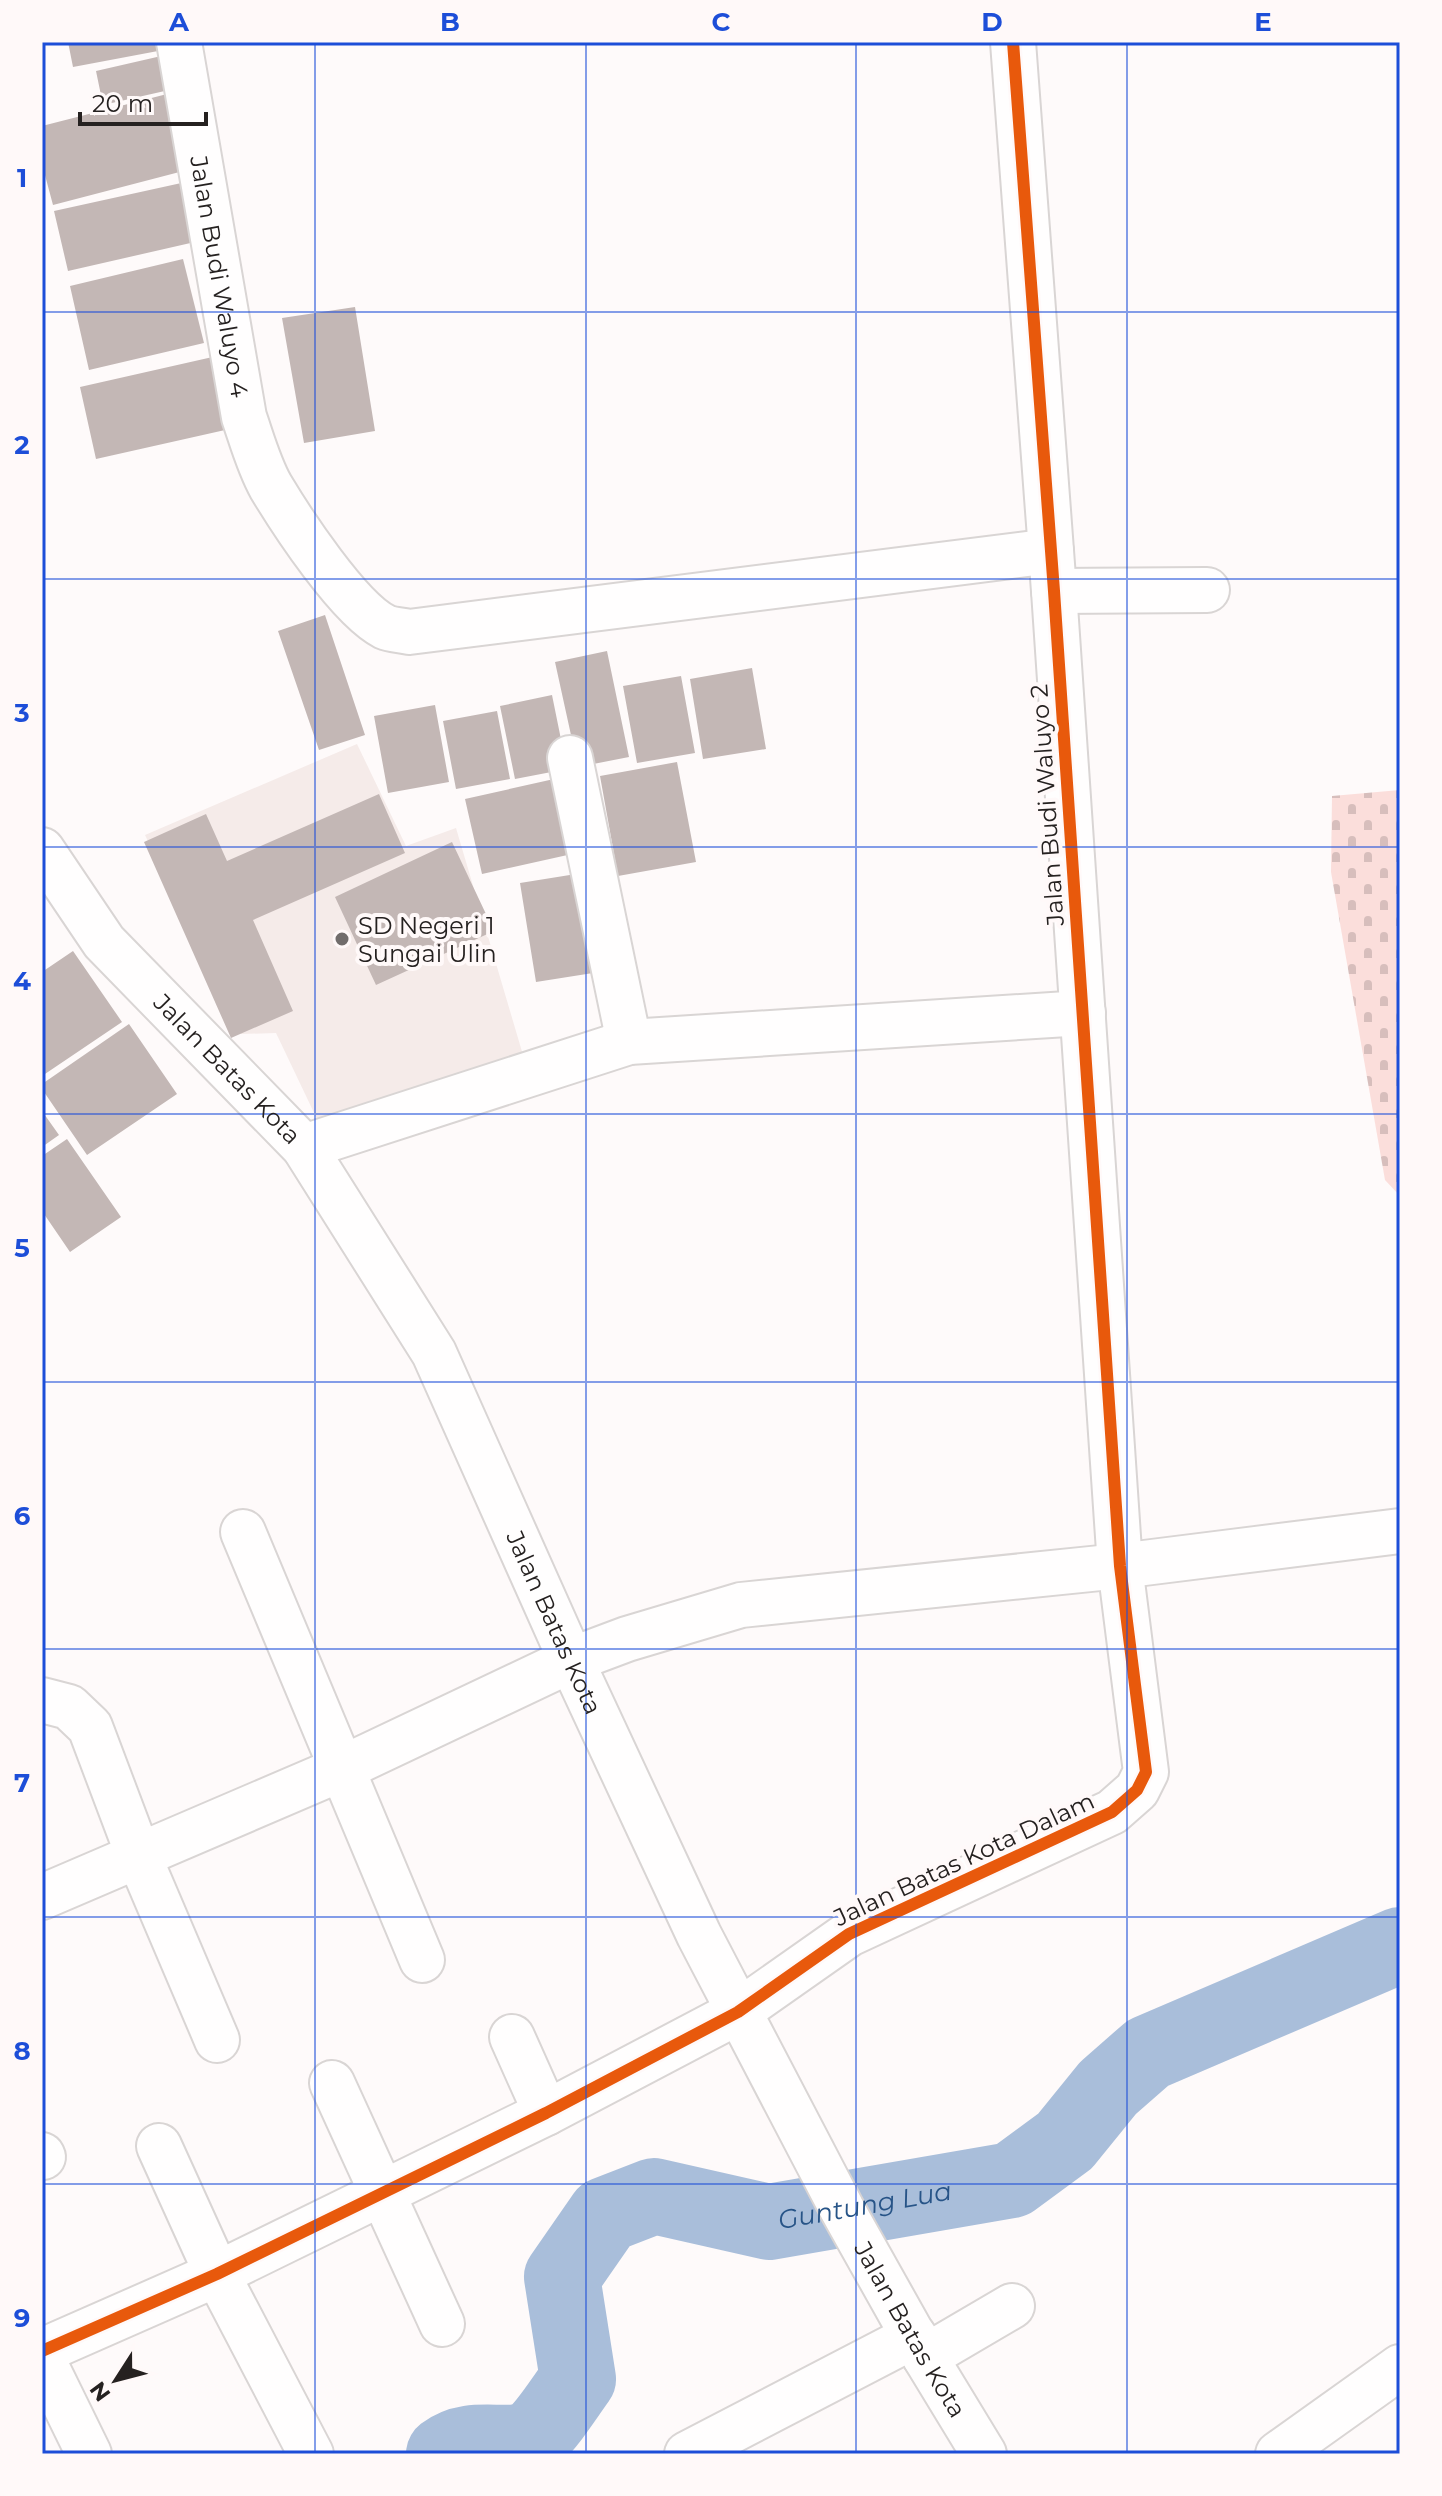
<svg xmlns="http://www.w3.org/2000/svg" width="1442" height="2496" viewBox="0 0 1442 2496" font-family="Montserrat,sans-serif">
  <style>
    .built { fill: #f5ebe9 }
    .cemetery { fill: url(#cemetery-stones) }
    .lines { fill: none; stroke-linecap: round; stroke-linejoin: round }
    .river { stroke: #a9beda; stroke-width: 76 }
    .building { fill: #c3b7b5 }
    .minor-casing { stroke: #d9d5d4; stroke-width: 48 }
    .minor { stroke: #fffefe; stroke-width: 44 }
    .cycleway-casing { stroke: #fff9f9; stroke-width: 17 }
    .cycleway { stroke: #e8590c; stroke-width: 12 }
    .grid { fill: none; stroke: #1d4ed8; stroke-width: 2; stroke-opacity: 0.55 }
    .poi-dot { fill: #716d6c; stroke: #fff9f9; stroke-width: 3 }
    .labels { text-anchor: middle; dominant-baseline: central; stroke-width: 8; stroke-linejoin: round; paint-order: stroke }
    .street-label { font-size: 24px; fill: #252120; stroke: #fff9f9 }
    .poi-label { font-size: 24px; fill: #252120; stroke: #fff9f9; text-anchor: start }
    .water-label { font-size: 26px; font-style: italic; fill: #275487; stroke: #fff9f9 }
    .neatline { fill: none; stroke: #1d4ed8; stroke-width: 3 }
    .grid-label { font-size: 26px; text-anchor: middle; font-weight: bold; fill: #1d4ed8 }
  </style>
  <defs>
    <pattern id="cemetery-stones" width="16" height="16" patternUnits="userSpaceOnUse" patternTransform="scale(2)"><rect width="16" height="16" fill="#fbdedb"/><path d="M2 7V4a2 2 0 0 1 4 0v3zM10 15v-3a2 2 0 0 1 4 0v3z" fill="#d7bebc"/></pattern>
  </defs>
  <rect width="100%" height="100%" fill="#fefafa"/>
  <!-- built -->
  <path class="built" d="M357,744L406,846L456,828L523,1055L317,1119L276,1033L241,1034L145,835Z"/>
  <!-- cemetery -->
  <path class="cemetery" d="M1400,790V1196L1385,1180L1331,872L1332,796Z"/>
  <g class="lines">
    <!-- river -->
    <path class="river" id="s1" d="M444,2454C474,2431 513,2453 535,2435C548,2424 567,2394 578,2379L562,2277L605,2215L654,2196L769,2222L1012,2180L1065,2141L1108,2088L1148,2053L1400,1945"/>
  </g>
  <!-- building -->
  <path class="building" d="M68,42H157L158,51L73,67Z
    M170,54L178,88L103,105L96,71Z
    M171,93L191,169L53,205L42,164V126Z
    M195,180L208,239L68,271L54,211Z
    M183,259L204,343L89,370L70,286Z
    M355,307L375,431L304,443L282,318Z
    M217,356L234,428L96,459L80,387Z
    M325,615L365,735L319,750L278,631Z
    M607,651L629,757L578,767L555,662Z
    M752,668L766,749L703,759L690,679Z
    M681,676L695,753L637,763L623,686Z
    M552,695L567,769L515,779L500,706Z
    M435,705L449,782L388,793L374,716Z
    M497,711L510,779L456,789L443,721Z
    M677,762L696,862L618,876L600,776Z
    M563,777L581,852L482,874L465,799Z
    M379,794L405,853L253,920L293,1011L231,1038L144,842L206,814L227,861Z
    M452,842L494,931L376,985L335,897Z
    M576,874L593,973L536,982L520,883Z
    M73,951L122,1022L42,1076V972Z
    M129,1024L177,1094L87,1155L42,1089V1084Z
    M42,1111L59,1135L42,1147Z
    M67,1139L121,1217L70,1252L42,1211V1156Z"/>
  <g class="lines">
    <defs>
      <g id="minor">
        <path id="s2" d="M179,42L244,417C252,440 259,466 271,487C292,522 349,609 385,627C392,630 401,630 409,632L1051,551"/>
        <path d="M1054,591L1207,590"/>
        <path d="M570,758L629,1042"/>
        <path id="s3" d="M42,850L104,942L304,1147L434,1353L571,1660L699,1935L842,2209L925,2357L984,2454"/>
        <path d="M304,1147L629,1042L1083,1013"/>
        <path d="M243,1532L422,1960"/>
        <path d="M42,1700L69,1707L90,1727L139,1857L217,2040"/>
        <path d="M42,1897L343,1768L571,1660L627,1639L741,1605L1120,1566L1400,1531"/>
        <path d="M512,2037L546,2113"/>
        <path d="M332,2083L442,2324"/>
        <path d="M159,2146L217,2274L311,2454"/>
        <path d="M42,2155L43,2157"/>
        <path d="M42,2351L217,2274L546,2113L738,2012L849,1934L1112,1812L1137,1790L1146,1772L1120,1566L1054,591L1013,42"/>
        <path d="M925,2357L1012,2306"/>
        <path d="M42,2358L89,2454"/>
        <path d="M687,2454L914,2336"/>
        <path d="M1278,2454L1400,2367"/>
      </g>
    </defs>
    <!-- minor casing -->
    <use href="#minor" class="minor-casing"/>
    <!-- minor -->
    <use href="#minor" class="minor"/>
    <defs>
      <path id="cycleway" d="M42,2351L217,2274L546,2113L738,2012L849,1934L1112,1812L1137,1790L1146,1772L1120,1566L1054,591L1013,42"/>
    </defs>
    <!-- cycleway casing -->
    <use href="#cycleway" class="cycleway-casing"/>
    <!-- cycleway -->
    <use href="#cycleway" class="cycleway"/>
  </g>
  <!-- grid -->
  <path class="grid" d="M315,42V2454M586,42V2454M856,42V2454M1127,42V2454M42,312H1400M42,579H1400M42,847H1400M42,1114H1400M42,1382H1400M42,1649H1400M42,1917H1400M42,2184H1400"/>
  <!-- markers -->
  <circle class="poi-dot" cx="342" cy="939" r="8"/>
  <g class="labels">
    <!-- street labels -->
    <g class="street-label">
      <text stroke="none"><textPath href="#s2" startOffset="238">Jalan Budi Waluyo 4</textPath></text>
      <text transform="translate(1047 805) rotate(-94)">Jalan Budi Waluyo 2</text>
      <text stroke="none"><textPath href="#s3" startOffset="288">Jalan Batas Kota</textPath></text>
      <text stroke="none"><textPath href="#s3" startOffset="936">Jalan Batas Kota</textPath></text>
      <text transform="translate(964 1859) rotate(-25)">Jalan Batas Kota Dalam</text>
      <text stroke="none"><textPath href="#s3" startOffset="1728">Jalan Batas Kota</textPath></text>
    </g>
    <!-- poi labels -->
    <g class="poi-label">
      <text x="358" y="925">SD Negeri 1<tspan x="358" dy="28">Sungai Ulin</tspan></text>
    </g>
    <!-- water labels -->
    <g class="water-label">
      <text stroke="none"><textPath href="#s1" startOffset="612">Guntung Lua</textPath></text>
    </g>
  </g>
  <!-- border -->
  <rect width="1442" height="2496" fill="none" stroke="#fff9f9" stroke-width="88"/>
  <!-- north arrow -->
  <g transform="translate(116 2380) rotate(234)" stroke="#fff9f9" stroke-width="6" paint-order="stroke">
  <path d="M0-6L14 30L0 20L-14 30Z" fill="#252120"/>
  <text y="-12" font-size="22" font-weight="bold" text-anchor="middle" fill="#252120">N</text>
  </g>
  <!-- scale -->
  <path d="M80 112v12h126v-12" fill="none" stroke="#252120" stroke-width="4"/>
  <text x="92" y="112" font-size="24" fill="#252120" stroke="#fff9f9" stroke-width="6" paint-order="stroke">20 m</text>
  <rect x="44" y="44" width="1354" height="2408" class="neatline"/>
  <g class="grid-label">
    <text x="179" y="31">A</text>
    <text x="450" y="31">B</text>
    <text x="721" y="31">C</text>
    <text x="992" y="31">D</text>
    <text x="1263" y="31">E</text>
    <text x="22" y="187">1</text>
    <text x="22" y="454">2</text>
    <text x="22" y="722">3</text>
    <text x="22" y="990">4</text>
    <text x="22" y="1257">5</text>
    <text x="22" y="1525">6</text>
    <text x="22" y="1792">7</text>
    <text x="22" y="2060">8</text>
    <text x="22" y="2327">9</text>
  </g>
</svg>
